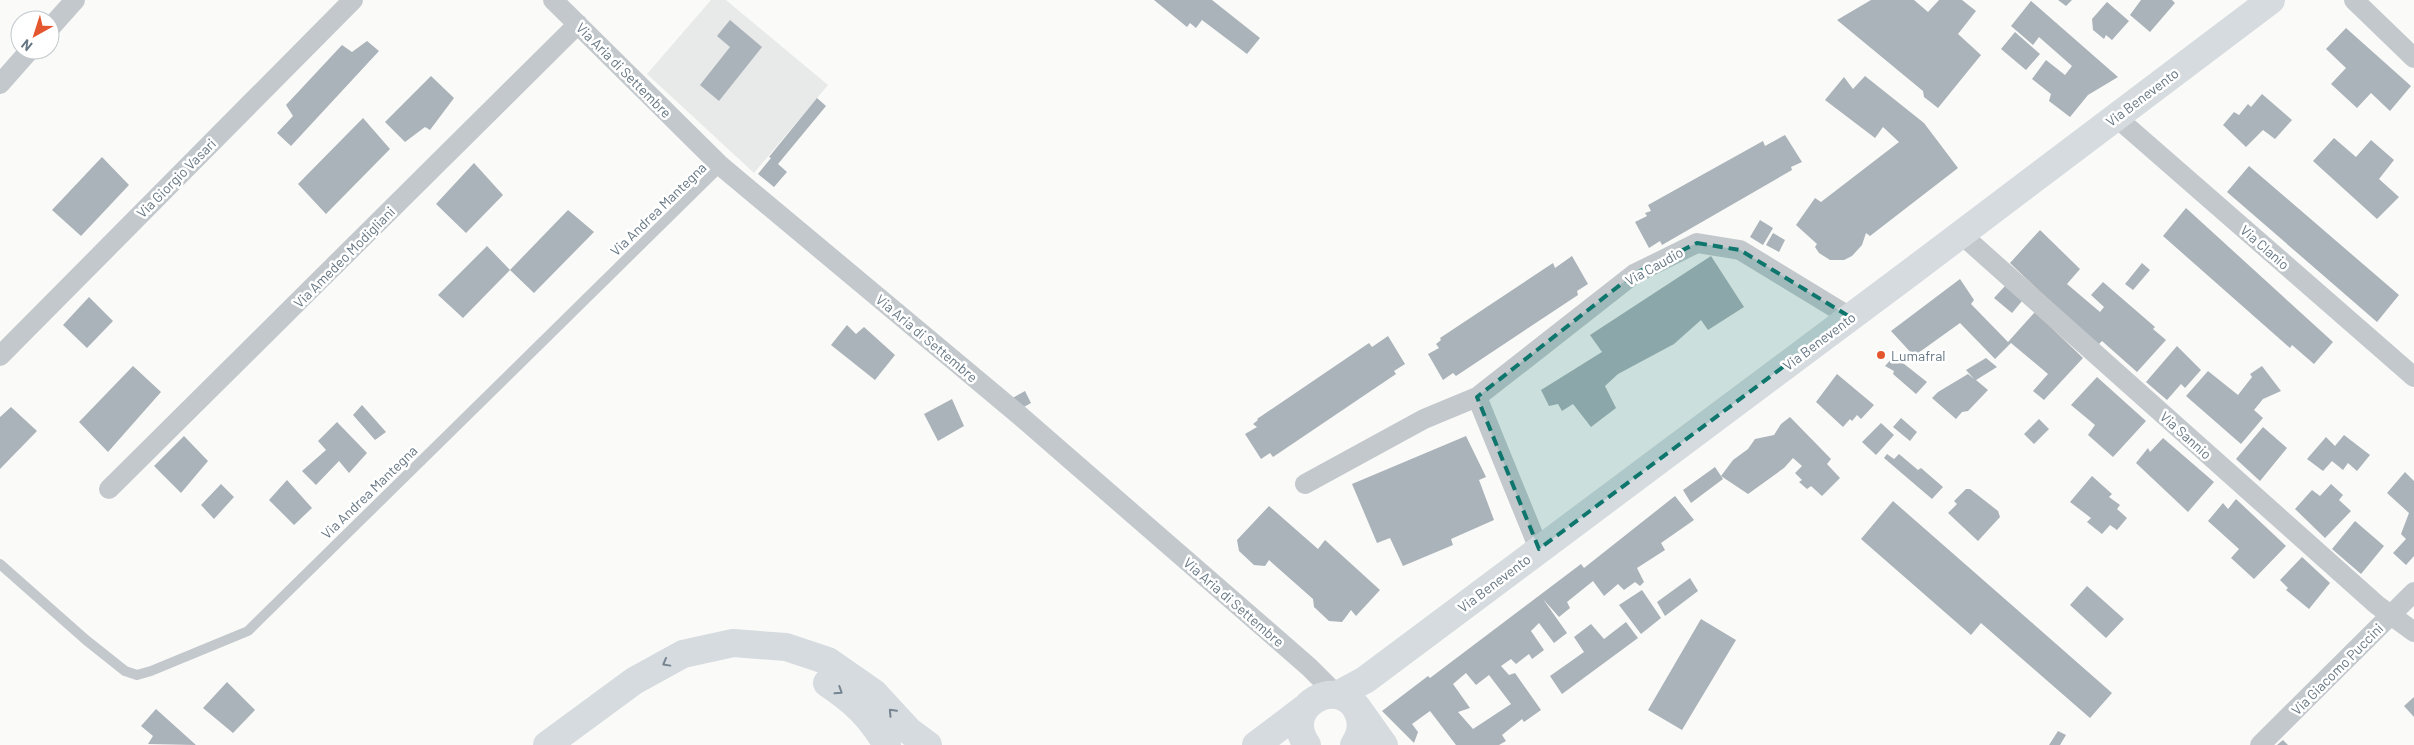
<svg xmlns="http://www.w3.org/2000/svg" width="2414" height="745" viewBox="0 0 2414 745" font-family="Barlow,sans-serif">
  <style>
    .built { fill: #e8e9e9 }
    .building { fill: #aab3b9; fill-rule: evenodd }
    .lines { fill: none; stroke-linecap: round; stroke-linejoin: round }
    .lane { stroke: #c3c8cc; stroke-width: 10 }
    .street { stroke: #c3c8cc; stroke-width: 20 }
    .secondary { stroke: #d6dbdf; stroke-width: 28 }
    .highway { stroke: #d6dbdf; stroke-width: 28 }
    .oneway { stroke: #768591 }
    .marked { fill: #0f766e; fill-opacity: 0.2; stroke: #0f766e; stroke-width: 4; stroke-dasharray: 10 6; stroke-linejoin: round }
    .poi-dot { fill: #e4572e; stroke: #fff; stroke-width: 2 }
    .labels { text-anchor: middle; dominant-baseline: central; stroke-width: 5; stroke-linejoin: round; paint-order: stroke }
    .street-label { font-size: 14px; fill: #657683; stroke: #fff }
    .poi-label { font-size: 14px; fill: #657683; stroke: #fff; text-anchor: start }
  </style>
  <rect width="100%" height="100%" fill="#fafaf8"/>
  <!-- built -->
  <path class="built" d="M711,0H726L828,85L754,173L647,74Z"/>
  <!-- building -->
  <path class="building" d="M1154,0H1212L1260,38L1247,54L1202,20L1196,28L1190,23L1187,27Z
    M1871,0H1914L1928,12L1939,0H1962L1976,11L1958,34L1981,55L1938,108L1924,97L1923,91L1837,20Z
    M2058,0H2072L2066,6Z
    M2141,0H2172L2175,3L2150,32L2130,15Z
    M2031,1L2118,77L2088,95L2070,117L2049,101L2051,94L2032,79L2046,60L2065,75L2072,66L2039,37L2033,45L2011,26Z
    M2107,2L2129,21L2112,40L2106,35L2104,39L2093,30L2092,19Z
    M730,20L762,47L719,101L700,85L730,47L717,36Z
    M2346,28L2411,86L2390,111L2371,93L2357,108L2331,84L2346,68L2326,49Z
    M2015,32L2040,54L2026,70L2001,49Z
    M367,41L379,51L291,146L277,133L293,116L286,105L342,45L352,52Z
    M431,76L454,98L430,130L425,127L405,142L385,122Z
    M1865,76L1924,123L1958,168L1870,236L1866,233L1862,245L1852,256L1844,260H1830L1819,253L1815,247L1817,244L1796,225L1815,198L1821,202L1899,142L1883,127L1875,138L1825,100L1844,77L1853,89Z
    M2262,94L2292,120L2275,139L2263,130L2246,147L2223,125L2234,112L2239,115L2248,104L2251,107Z
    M817,98L826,106L778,164L787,172L774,187L758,174L771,158L769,157Z
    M363,118L390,149L326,214L298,184Z
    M1785,135L1802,162L1791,167L1792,170L1662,245L1660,241L1649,248L1635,222L1647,216L1645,213L1651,211L1648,205L1763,141L1765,146Z
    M2334,138L2356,157L2371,140L2394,160L2379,179L2399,197L2377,219L2313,161Z
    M102,157L129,185L81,236L52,210Z
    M474,163L503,195L466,233L436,204Z
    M2249,166L2399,295L2377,322L2227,192Z
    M2186,208L2333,342L2314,364L2292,345L2290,348L2163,236Z
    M568,210L594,232L534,293L510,270L463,318L438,295L487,246L510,270Z
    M1760,220L1773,228L1763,245L1750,237Z
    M2040,230L2080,269L2067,284L2100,312L2104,307L2091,295L2103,282L2155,327L2153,329L2166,340L2137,372L2102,341L2097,346L2010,263Z
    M1773,233L1785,240L1779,252L1766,245Z
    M1572,256L1588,284L1577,291L1578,295L1456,376L1453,373L1443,380L1428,354L1439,348L1436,344L1441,340L1440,338L1553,263L1555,268Z
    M1711,256L1744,307L1708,330L1701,320L1674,344L1618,374L1605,386L1616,408L1591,427L1573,404L1562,411L1558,404L1549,406L1541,390L1602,352L1590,335Z
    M2142,263L2150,270L2133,290L2125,284Z
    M1960,279L1974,300L1971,304L2008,342L2035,312L2083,358L2044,400L2033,391L2048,374L2011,343L1995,359L1960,323L1914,356L1891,331Z
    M2005,286L2022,301L2012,313L1994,298Z
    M89,297L113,321L87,348L63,325Z
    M847,325L856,334L864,327L895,355L875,380L831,345Z
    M1388,336L1405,364L1394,371L1396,374L1273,457L1270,453L1261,459L1245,434L1257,427L1253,424L1258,420L1257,419L1369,343L1372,347Z
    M2177,346L2201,370L2185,388L2181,384L2167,400L2146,382Z
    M1894,356L1927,382L1916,394L1893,374L1894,371L1885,366Z
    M1986,358L1997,367L1976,380L1988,390L1968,411L1962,412L1956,419L1932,398L1938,392L1968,374L1974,379L1966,370Z
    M133,366L161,392L108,452L79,422Z
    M2262,366L2281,391L2263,399L2254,410L2263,418L2241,444L2186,396L2208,371L2238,395L2252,377L2250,374Z
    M1837,374L1874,405L1861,419L1857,415L1852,421L1850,419L1843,427L1816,402Z
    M2097,377L2146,421L2113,457L2088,435L2095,425L2071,405Z
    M1025,391L1031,403L1022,408L1009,400Z
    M952,399L964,426L938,441L924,414Z
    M362,405L386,432L375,440L353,415Z
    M11,407L37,431L0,469V417Z
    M1790,417L1831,459L1827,464L1840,478L1822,496L1811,486L1807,489L1799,482L1802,480L1795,473L1802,466L1793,458L1784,468L1748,494L1721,476L1733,460L1748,449L1755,439L1774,435L1781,424Z
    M1901,418L1917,432L1910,441L1893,427Z
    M2039,419L2049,429L2034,444L2024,434Z
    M337,422L367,453L349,473L339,461L316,485L302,471L326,450L318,441Z
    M1881,423L1894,435L1876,455L1862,442Z
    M2263,427L2287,448L2260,481L2236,459Z
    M2344,435L2370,455L2357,471L2348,463L2343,470L2332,461L2323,471L2307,459L2326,437L2335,446Z
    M184,436L208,461L181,493L154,466Z
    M1466,436L1486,477L1479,480L1494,520L1451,539L1453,545L1403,566L1390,538L1377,543L1352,484Z
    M2163,438L2214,482L2188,512L2136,463L2148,448L2150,452Z
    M1887,454L1894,459L1899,454L1918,470L1921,468L1943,487L1932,499L1884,458Z
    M1715,467L1723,479L1691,503L1683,490Z
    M2405,472L2414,481V556L2406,565L2393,553L2406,539L2401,534L2409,513L2387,493Z
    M2092,476L2112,494L2109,497L2120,505L2117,509L2127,518L2117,530L2110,525L2102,534L2087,522L2091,518L2070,502Z
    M287,480L312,508L294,525L269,500Z
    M221,484L234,497L214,519L201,505Z
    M2331,484L2343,495L2339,500L2351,511L2325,538L2295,509L2312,490L2320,496Z
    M1966,489H1970L1998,511L2000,517L1978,541L1948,513L1957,504L1954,501Z
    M1675,496L1694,520L1661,543L1665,550L1637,568L1644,582L1640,586L1635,582L1624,590L1618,584L1604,596L1593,581L1567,602L1570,608L1559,617L1543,599L1567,633L1554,643L1539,623L1531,631L1544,650L1532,659L1529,654L1516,664L1511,659L1501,666L1509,675L1515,673L1541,710L1524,722L1522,719L1502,735L1506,741L1499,745H1456L1430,711L1412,724L1418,732L1414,743L1382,711L1428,676L1430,678L1581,564L1584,568ZM1466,673L1476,685L1489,675L1511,704L1473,729L1458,712L1470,708L1453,684Z
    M2236,499L2286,546L2254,579L2231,558L2239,549L2208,521L2223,503L2228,509Z
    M1893,501L2112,693L2090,718L1981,623L1971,635L1861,539Z
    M1269,506L1318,549L1325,540L1380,590L1356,616L1351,610L1342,622L1329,621L1314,607L1313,599L1269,560L1265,566L1254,565L1239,551L1237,540Z
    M2355,521L2384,546L2361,574L2332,549Z
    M2302,557L2330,583L2309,609L2286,590L2288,588L2280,580Z
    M1690,578L1698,591L1665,616L1657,602Z
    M2087,586L2124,619L2106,638L2070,605Z
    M1642,590L1661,618L1641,634L1619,605Z
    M1701,619L1736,640L1682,730L1648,710Z
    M1626,622L1638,638L1562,694L1550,676L1584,652L1574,637L1591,624L1604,639Z
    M227,682L255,710L233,733L203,708Z
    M2414,697V717L2404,706Z
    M156,709L196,745L148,744L153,736L141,726Z
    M2058,731L2066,735L2060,745H2049Z
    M2283,740L2288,745H2277Z"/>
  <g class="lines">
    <!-- lane -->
    <path class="lane" d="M0,564L86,640L125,671L137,675L151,671L248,631L721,166"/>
    <!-- street -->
    <path class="street" d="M553,0L721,166L1018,414L1309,667L1337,695
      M2354,0L2414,58
      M50,28L75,0
      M0,84L30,50
      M2116,117L2414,377
      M1961,234L2377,605L2414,632
      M0,356L353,0
      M1477,397L1539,549
      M1305,484L1424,419L1477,397L1634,274L1697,243L1740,250L1850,317
      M109,489L578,24
      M2260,745L2414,592"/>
    <!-- secondary -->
    <path class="secondary" d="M1337,695L1365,680L1911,272L2271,0
      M1357,707L1384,745
      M1256,745L1305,708
      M1307,745C1279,705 1343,672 1359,715C1363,726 1360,736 1354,745"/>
    <!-- highway -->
    <path class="highway" d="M827,683C854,701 870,716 887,745
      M547,745L634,681L683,654L733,643L786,647L828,661L874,693L909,731L928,745"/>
  </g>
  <!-- one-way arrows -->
  <defs><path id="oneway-chevron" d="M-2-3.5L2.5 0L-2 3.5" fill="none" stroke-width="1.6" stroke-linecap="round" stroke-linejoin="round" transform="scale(1.25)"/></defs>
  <g class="oneway">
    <use href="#oneway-chevron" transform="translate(666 663) rotate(151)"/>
    <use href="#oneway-chevron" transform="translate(839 691) rotate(33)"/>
    <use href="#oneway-chevron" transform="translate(892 712) rotate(-133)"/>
  </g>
  <!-- marked area -->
  <path class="marked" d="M1697,243L1740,250L1850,317L1539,549L1477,397L1634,274Z"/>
  <!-- markers -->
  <circle class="poi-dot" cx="1881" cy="355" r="5"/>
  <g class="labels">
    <!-- street labels -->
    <g class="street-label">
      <text transform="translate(624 70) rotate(45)">Via Aria di Settembre</text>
      <text transform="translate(2142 97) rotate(-37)">Via Benevento</text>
      <text transform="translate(176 178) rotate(-45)">Via Giorgio Vasari</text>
      <text transform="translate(658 209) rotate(-44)">Via Andrea Mantegna</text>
      <text transform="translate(2265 247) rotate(41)">Via Clanio</text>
      <text transform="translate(344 257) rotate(-45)">Via Amedeo Modigliani</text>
      <text transform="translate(1654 266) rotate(-29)">Via Caudio</text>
      <text transform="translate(927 338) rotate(40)">Via Aria di Settembre</text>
      <text transform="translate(1819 341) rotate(-37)">Via Benevento</text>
      <text transform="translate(2186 435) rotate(42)">Via Sannio</text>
      <text transform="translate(369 492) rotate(-44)">Via Andrea Mantegna</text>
      <text transform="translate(1494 583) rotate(-37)">Via Benevento</text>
      <text transform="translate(1234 602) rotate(41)">Via Aria di Settembre</text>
      <text transform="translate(2337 669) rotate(-45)">Via Giacomo Puccini</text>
    </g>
    <!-- poi labels -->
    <g class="poi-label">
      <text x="1891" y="355">Lumafral</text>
    </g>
  </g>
  <!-- north arrow -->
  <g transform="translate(35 35) rotate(219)"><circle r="24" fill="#ffffff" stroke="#c1c8cd"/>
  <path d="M0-4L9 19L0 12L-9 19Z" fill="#e4572e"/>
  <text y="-8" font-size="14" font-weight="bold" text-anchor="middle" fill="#657683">N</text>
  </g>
</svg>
